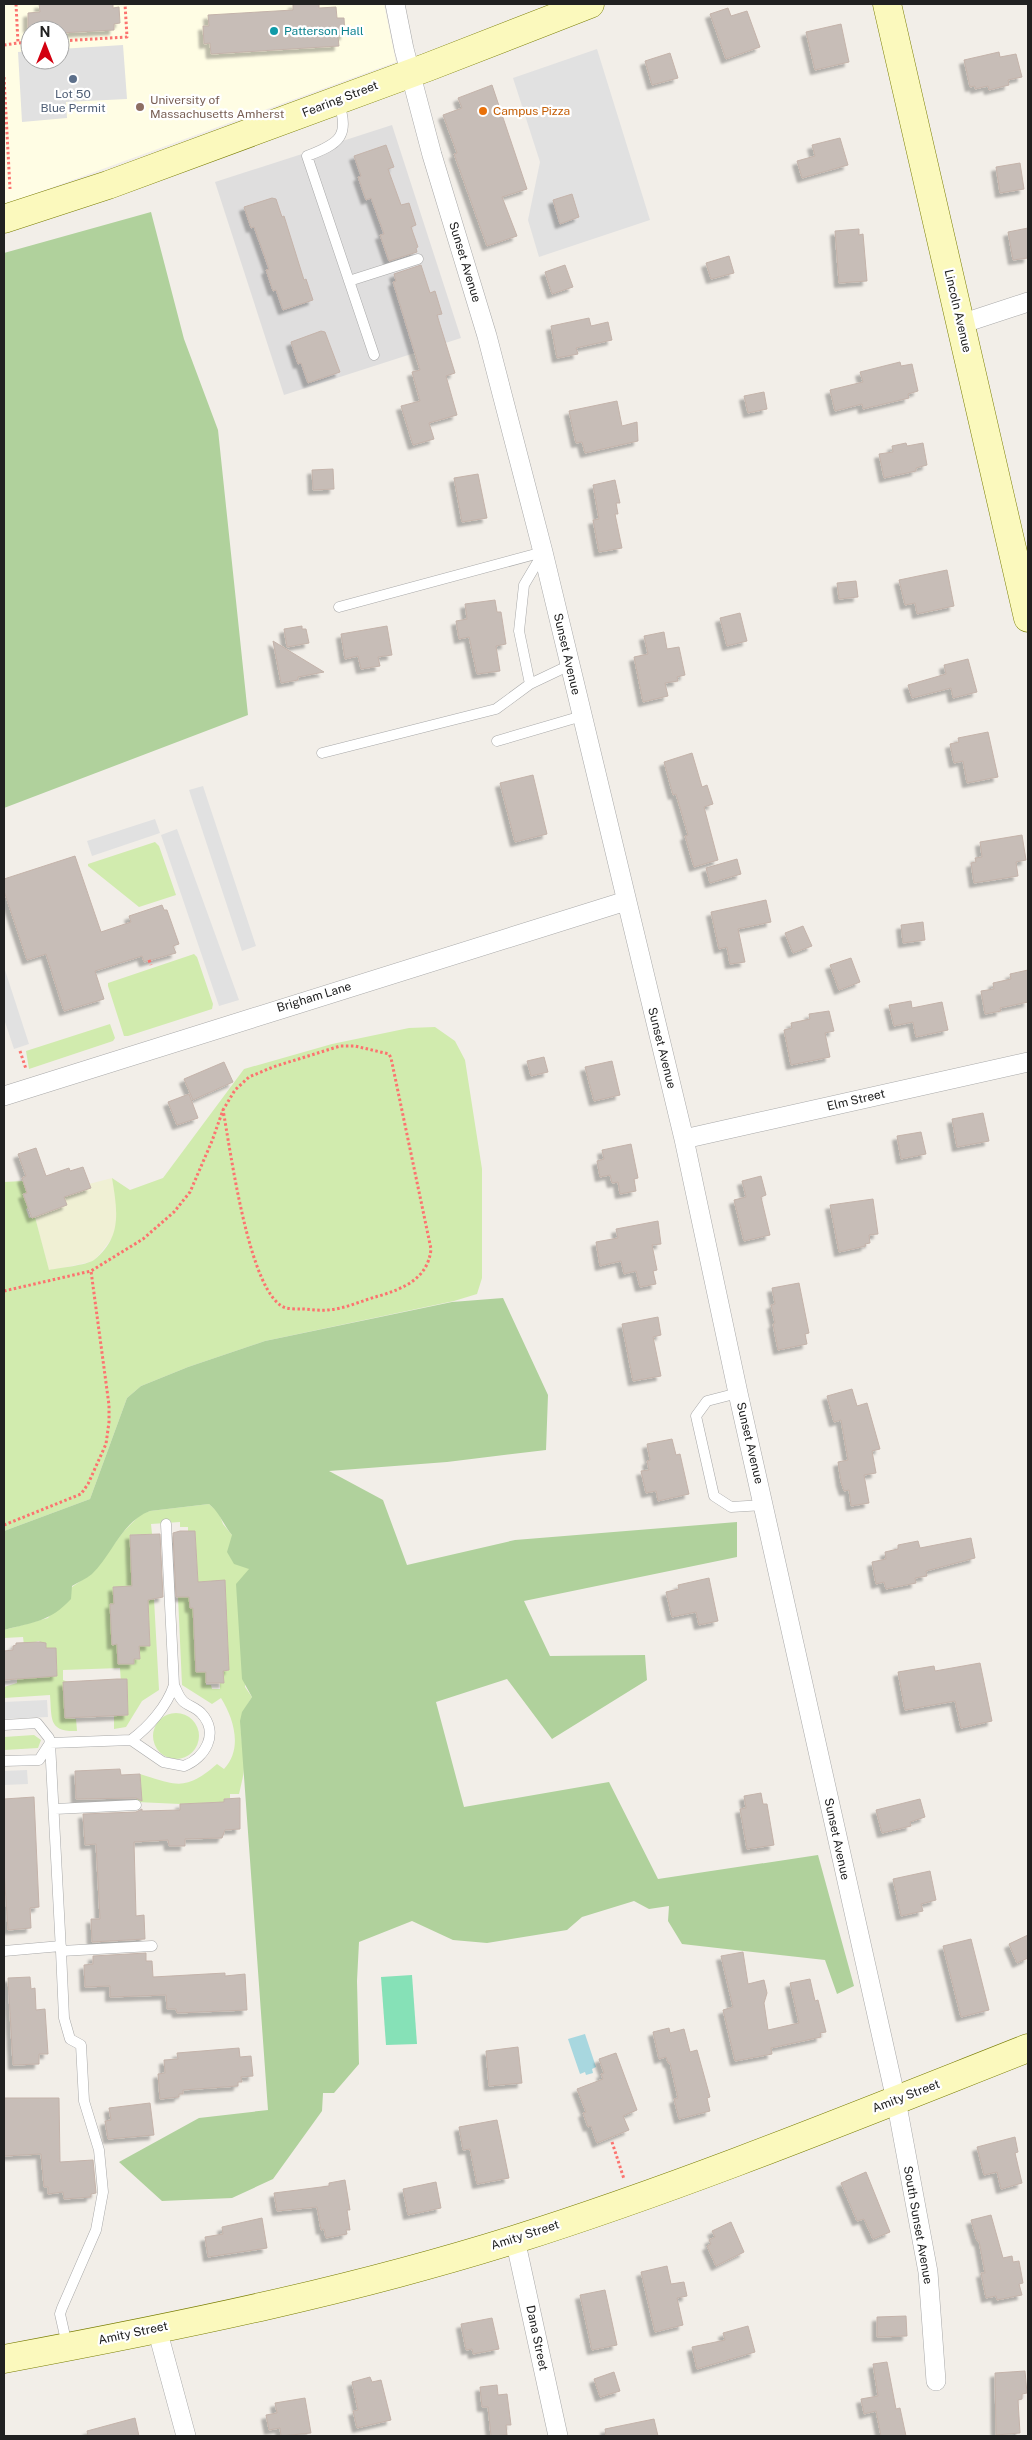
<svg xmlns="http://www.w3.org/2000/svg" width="1032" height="2440" viewBox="0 0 1032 2440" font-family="'Public Sans',sans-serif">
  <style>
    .residential { fill: #dfdede }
    .education { fill: #fffde4; fill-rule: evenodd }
    .farmland { fill: #f0f0d4 }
    .grass { fill: #d1ebae }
    .forest { fill: #b0d19c }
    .pitch { fill: #86e1b7 }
    .parking { fill: #e1e1e1 }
    .water { fill: #a8d7df }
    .building { fill: #c7bdb7; stroke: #c4b3aa; filter: url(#shadow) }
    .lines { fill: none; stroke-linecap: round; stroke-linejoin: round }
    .lane-casing { stroke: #a8a8a8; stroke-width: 11 }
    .street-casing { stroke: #a8a8a8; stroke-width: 20 }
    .secondary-casing { stroke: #797d04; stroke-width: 29 }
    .path { stroke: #fc736f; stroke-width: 3; stroke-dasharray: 2.5 2.5; stroke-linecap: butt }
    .lane { stroke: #fff; stroke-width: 10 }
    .street { stroke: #fff; stroke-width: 19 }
    .secondary { stroke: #fbf9bd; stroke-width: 28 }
    .culture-dot { fill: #0f9aa8; stroke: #fff; stroke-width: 2 }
    .service-dot { fill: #5c6f8a; stroke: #fff; stroke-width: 2 }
    .education-dot { fill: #8d6e63; stroke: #fff; stroke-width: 2 }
    .food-dot { fill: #e8710a; stroke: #fff; stroke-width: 2 }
    .labels { text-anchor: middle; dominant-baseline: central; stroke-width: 4.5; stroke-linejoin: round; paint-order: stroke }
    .culture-label { font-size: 12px; fill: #0d838f; stroke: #fff; text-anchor: start }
    .service-label { font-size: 12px; fill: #4e5e75; stroke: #fff }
    .street-label { font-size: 12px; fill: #212121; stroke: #fff }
    .education-label { font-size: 12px; fill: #785e54; stroke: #fff; text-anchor: start }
    .food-label { font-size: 12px; fill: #c56008; stroke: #fff; text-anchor: start }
  </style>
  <defs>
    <filter id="shadow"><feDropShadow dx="-4.5" dy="4.5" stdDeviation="1" flood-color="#0004"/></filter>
  </defs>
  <rect width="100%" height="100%" fill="#f2eee8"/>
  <!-- residential -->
  <path class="residential" d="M392,125L461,338L284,395L215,182Z"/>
  <!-- education -->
  <path class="education" d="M4,4H384L396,62L4,205ZM30,30H60V60H30Z"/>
  <!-- farmland -->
  <path class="farmland" d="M112,1178L118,1214L113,1237L94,1261L49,1271L35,1217L67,1205L64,1197L90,1188L89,1184Z"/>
  <!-- grass -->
  <path class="grass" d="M155,842L159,846L176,895L139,907L88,866V864Z
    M194,954L197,957L213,1004L212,1009L128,1036H124L108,986V983Z
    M110,1024L115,1038L113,1041L29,1069L26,1051Z
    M435,1027L455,1041L465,1060L482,1169V1278L477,1294L454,1301L265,1341L188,1367L141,1386L127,1398L90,1499L4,1531V1182L23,1181L27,1193L24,1194L28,1208L26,1209L29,1218L35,1217L49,1270C59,1268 87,1265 94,1260C123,1237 117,1209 112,1178L130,1190L163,1178L244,1069L332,1044L409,1028Z
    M209,1504L219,1513L223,1524L232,1535L249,1569L245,1687L252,1697C233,1726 244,1735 244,1766C244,1775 241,1785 239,1794H230V1798L224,1799V1802L180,1804L137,1802L136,1796L141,1795L140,1774C176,1785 185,1792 217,1764L224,1769C243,1749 234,1719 221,1698L212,1704L182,1685L178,1597H189L190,1608L193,1607L196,1672H206V1685H211L212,1689H220V1683H224L223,1671L229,1670L225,1581L198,1582L195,1531H188V1527H180V1522L151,1524L152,1534L130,1535L132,1587L113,1588L114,1604H110L112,1645L117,1644L118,1660L140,1659L139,1646L150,1645L148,1600L154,1599L159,1690L142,1701L126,1727L114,1729V1713L119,1716L128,1715L127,1683H121L120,1668L63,1670V1680L68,1682L63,1686L65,1718L76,1719L77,1731C48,1732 52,1719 50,1695L4,1698V1687L17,1683V1679L44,1677L57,1669L55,1648H46L39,1641L24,1645L23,1637L4,1638V1630L48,1618L72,1587L92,1573L124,1531L141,1514L150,1511Z
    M153 1736a23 23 0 1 1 46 0a23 23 0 1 1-46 0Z
    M34,1735L41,1740L38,1748L4,1750V1737Z"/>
  <!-- forest -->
  <path class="forest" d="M151,212L184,339L218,430L248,715L4,808V253Z
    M503,1298L548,1395L546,1450L447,1462L329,1471L383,1500L407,1565L515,1540L737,1522V1557L524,1601L550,1656L645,1655L647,1680L552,1739L507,1679L436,1702L464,1807L609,1782L658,1879L818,1855L854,1986L837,1994L825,1960L682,1944L668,1921L669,1906L649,1909L634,1901L582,1917L567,1930L487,1943L453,1940L412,1921L359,1942L357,1981L359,2064L334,2093H323L322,2111L273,2179L232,2198L162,2201L119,2162L199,2118L268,2110L240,1721L242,1712L252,1697L242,1679L236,1584L249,1569L234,1564L227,1552L232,1535C223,1524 220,1513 209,1504L150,1511C121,1522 113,1554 92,1574C86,1579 78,1582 72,1586L71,1599C50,1622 33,1622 4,1630V1531L90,1499L127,1398L141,1386L188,1367L265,1341L452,1302Z"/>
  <!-- pitch -->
  <path class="pitch" d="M412,1975L417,2044L386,2045L381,1977Z"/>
  <!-- parking -->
  <path class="parking" d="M123,45L127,99L66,102L67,118L22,122L18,52L30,51V60H60V49Z
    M597,49L650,220L539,257L528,220L540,162L513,78Z
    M203,786L256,946L242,951L189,790Z
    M155,819L160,833L92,856L87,841Z
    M177,829L239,1000L219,1006L161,835Z
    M4,967L29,1044L14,1049L4,1019Z
    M47,1700L48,1717L4,1719V1702Z
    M27,1770L28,1784L4,1785V1771Z"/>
  <!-- water -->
  <path class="water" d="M585,2034L596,2067L592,2069L593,2073L586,2075L585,2072L580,2074L568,2039Z"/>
  <!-- building -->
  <path class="building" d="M39,4H113V8L119,7L120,23L114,24V30L60,33V30L28,28V13L40,12Z
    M293,4H319V8L336,7L337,18H344L345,35L338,36L339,46L211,54L210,43L204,44L203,26H209L208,15L293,10Z
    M728,8L731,16L747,11L760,47L726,59L710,14Z
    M841,24L849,62L815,70L806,32Z
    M999,52L1000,57L1016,54L1022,77L1008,80L1009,85L989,90L988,86L975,89V86L970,87L964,60Z
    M670,53L678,78L652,85L645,61Z
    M492,85L527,189L502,197L517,236L487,246L454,154L457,153L443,115L462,108L458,98Z
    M840,138L848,165L802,178L797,161L815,156L812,145Z
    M386,145L394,167L388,169L401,205L409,203L416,225L411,227L418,247L416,248L417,252L389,261L380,235L384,234L371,198L366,200L358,177L361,176L354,156Z
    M1020,163L1024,189L1000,193L996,167Z
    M572,194L579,217L560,224L553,200Z
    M272,198L276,199L282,217L284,216L304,280L306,279L313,300L283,310L276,290L273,291L266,270L269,269L254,227L251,228L244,207Z
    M1028,228V258L1013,260L1008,232Z
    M859,229V235L863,234L867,281L839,283L835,231Z
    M729,256L734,273L711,279L706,263Z
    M421,265L430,293L435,291L442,314L437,315L455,373L446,376L457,415L429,423L434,439L413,445L401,406L420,401L412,372L420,370L393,282L396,281L394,274Z
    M565,265L573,287L552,294L545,272Z
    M589,318L591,326L608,322L612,340L576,348L578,354L557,358L551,326Z
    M321,331L325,332L340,372L308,383L301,363L298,364L291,342Z
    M900,362L901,366L912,364L918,391L908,394L909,398L863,409L862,404L835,411L830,390L863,382L860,372Z
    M764,392L767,409L748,413L744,396Z
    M617,401L622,426L637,422L638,441L585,453L582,442L576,443L569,411Z
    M906,443L907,446L923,443L927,465L916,468V471L884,478L879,454L893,452L892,446Z
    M333,469L334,489L313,490L312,470Z
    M478,474L487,518L462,522L454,478Z
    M615,480L620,503H616L618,514H615L622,548L599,552L593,520L599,519L593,485Z
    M947,570L954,606L917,614L915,603L905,605L899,580Z
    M856,581L858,597L839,599L837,583Z
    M495,600L497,612H501L506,644L496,646L500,671L477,674L469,637L459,639L456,621L467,619L465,604Z
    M740,613L747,641L727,646L720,618Z
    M302,626V629H306L309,643L287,647L284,629Z
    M387,626L392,655L378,657L380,666L361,669L358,656L345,659L341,634Z
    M664,632L667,649L679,647L685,675L677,677L678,681L665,683L668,696L643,702L634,657L648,654L644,636Z
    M273,641L324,672L298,677V680L281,683Z
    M968,659L977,692L953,698L951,688L912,698L908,685L946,674L944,665Z
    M988,732L998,777L967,783L963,761L954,763L950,744L959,742L958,738Z
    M692,753L702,787L707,785L713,804L704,807L718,860L694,867L685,836L688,835L676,794L673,795L664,762Z
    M533,775L547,834L515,842L500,783Z
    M1022,835L1026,860L1016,862L1018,876L974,883L971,863L976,862L975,858L982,857L980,842Z
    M75,856L101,932L131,922L129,916L162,905L164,910H167L179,944L173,946L176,953L144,962L142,956L95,971L104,999L64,1011L46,954L27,960L4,891V879Z
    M737,859L741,874L710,883L706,868Z
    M766,900L771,922L738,929L745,962L730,964L727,947L719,949L711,912Z
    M923,922L925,940L903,943L901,925Z
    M803,926L812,946L793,953L785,933Z
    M851,958L860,982L839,990L830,965Z
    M1028,970V1002L1000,1008L1001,1011L985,1014L981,991L994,989L993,983L1011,979L1010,974Z
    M911,1001L912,1008L942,1002L948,1030L916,1037L913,1022L894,1026L889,1005Z
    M829,1011L834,1031L825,1033L830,1057L791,1065L784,1030L792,1028L791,1023L810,1019L809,1014Z
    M544,1057L548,1072L531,1076L527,1061Z
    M612,1061L620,1095L594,1101L585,1067Z
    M224,1062L233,1082L193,1100L184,1079Z
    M189,1094L198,1118L177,1125L168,1102Z
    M983,1113L989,1141L957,1147L952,1119Z
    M921,1132L926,1154L901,1159L897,1136Z
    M631,1144L638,1178L634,1179L636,1191L620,1194L618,1182L612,1183L610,1175L600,1177L597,1161L604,1159L602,1150Z
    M36,1148L46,1176L69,1168L70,1171L83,1167L91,1188L64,1197L67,1205L32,1218L23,1194L27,1193L22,1178L26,1176L18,1154Z
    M761,1176L766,1195L761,1197L770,1235L744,1241L734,1200L746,1197L742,1181Z
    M873,1199L878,1234L869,1235L870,1243L865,1244L866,1246L839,1252L830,1205Z
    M658,1221L661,1244L652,1245L657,1270L653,1271L656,1284L640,1287L636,1271L624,1274L621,1261L600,1266L596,1242L618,1238L616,1229Z
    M799,1283L809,1333L805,1334L807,1344L778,1350L773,1324L775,1323L771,1305L775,1304L772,1288Z
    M658,1317L661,1335L653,1337L661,1376L633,1381L622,1324Z
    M852,1389L857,1406L867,1403L880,1449L872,1451L876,1473L864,1475L869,1503L851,1506L849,1490L844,1491L841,1482L838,1462L848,1460L841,1420L834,1422L827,1396Z
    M672,1439L676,1455L680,1454L689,1494L658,1501L656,1491L646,1493L641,1471L649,1470L647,1461L650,1460L647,1444Z
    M180,1531H195L198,1582L225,1580L229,1670L223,1671L224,1683H206V1672H196L193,1608H190L189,1597H176L173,1533Z
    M160,1534L163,1597L148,1600L150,1646H139L140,1659H134V1664H118L117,1644L112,1645L110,1604H114L113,1587L132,1586L130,1535Z
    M971,1538L975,1558L926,1571L927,1576L915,1578L916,1583L886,1589L884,1582L876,1584L872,1562L886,1559L885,1552L898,1549V1545L918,1541L920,1548Z
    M709,1578L718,1621L699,1625L696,1612L672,1617L666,1592L679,1589L678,1585Z
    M40,1642L46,1643V1648H56L57,1676L4,1680V1651L13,1650V1646L16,1645V1643Z
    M980,1663L992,1721L961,1728L955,1701L905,1710L898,1672L934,1666L935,1671Z
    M117,1679H127L128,1715L65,1718L63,1682Z
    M120,1769L121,1775L140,1774L142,1801L136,1798L76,1799L75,1771Z
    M761,1793L763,1804H767L774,1845L747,1849L740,1809L746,1808L744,1796Z
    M34,1797L39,1907L30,1908L31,1928L8,1930L4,1870V1799Z
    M240,1798V1829L225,1830L222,1838L185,1839V1846H169L168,1840L134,1842L136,1916L144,1915L145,1939L92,1942L91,1919H100L96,1844L85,1845L83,1814L136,1812L142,1809V1811L180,1810V1804L224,1802V1799Z
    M920,1799L925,1817L910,1822L911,1826L882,1833L876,1810Z
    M930,1871L936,1900L921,1904L923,1911L901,1916L893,1879Z
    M1028,1935V1958L1017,1963L1009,1944Z
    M971,1939L989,2010L961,2017L943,1946Z
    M743,1952L748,1984L764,1980L767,1993L764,2003L768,2030L799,2023L790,1983L810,1979L815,2001L818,2000L826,2032L820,2033L821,2037L771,2048L772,2054L735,2061L723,2010L733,2007L721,1956Z
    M146,1953V1961H152L153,1977L225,1973V1976L245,1974L247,2010L177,2013L176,2009H167L166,1995L110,1997V1986L85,1987L84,1965L93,1964V1956Z
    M30,1977L31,1989L35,1988L36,2010L45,2009L48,2054H39V2064L13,2065L8,1978Z
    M669,2028L670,2033L684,2029L690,2052L697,2050L710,2097L707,2098L710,2111L679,2119L674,2099L678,2098L670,2063H668L666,2057L659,2059L653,2032Z
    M518,2047L522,2083L489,2086L486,2051Z
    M239,2048L240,2057L251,2056L253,2076L241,2077L242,2082H238V2086L183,2090V2094H179V2097L160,2099L158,2074L165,2073L164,2060L178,2059L177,2053Z
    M616,2053L637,2110L623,2116L629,2130L597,2143L591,2126L588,2127L583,2113L586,2112L577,2089L603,2079L601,2074L604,2073L599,2059Z
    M4,2098H59L60,2162L93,2160L96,2193L91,2194V2197L64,2199L63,2192L48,2194V2187H44L41,2154L4,2156Z
    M150,2103L154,2135L108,2139L105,2121L111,2120L109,2108Z
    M497,2120L509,2178L477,2184L470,2149L463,2150L459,2127Z
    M1015,2137L1018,2152L1015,2153L1022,2183L1001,2189L997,2172L984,2175L977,2147Z
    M866,2172L890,2232L873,2239L864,2219L857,2221L841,2183Z
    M345,2180L350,2210H347L350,2230H346L347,2234L326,2238L324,2229L321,2230L317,2207L277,2211L274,2193L329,2186V2183Z
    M436,2182L441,2208L408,2215L403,2189Z
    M991,2215L1003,2258L1012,2256L1013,2262L1019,2261L1023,2283L1019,2284L1022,2295L997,2300L996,2296L986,2298L981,2273H985L979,2241H977L971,2220Z
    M262,2218L267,2248L208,2257L205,2237L223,2234L222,2227Z
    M731,2222L744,2252L716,2266L707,2246L711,2244L709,2240L715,2237L712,2231Z
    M667,2266L671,2284L684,2282L687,2296L677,2298L683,2325L655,2332L641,2272Z
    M605,2290L617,2345L592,2350L580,2295Z
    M906,2316L907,2336L877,2337V2317Z
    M492,2318L499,2349L473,2354L472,2349L466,2350L461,2324Z
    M748,2326L755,2352L697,2369L692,2347L725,2340L723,2333Z
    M887,2362L896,2409L900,2408L906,2436H881L876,2411L864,2414L861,2399L878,2396L873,2364Z
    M1025,2371L1027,2393L1022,2394V2399L1018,2400L1020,2433L996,2435L995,2373Z
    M614,2372L620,2391L600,2397L594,2379Z
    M370,2377L372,2382L381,2380L391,2420L357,2428L353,2411L358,2410L352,2382Z
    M497,2385L498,2395L507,2394L511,2425H506L507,2435L491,2436L488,2407H482L480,2387Z
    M305,2398L311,2433L281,2436L280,2428L269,2430L266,2415L277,2413L275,2403Z
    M135,2418L139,2436H88L87,2431Z
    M654,2419L658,2436H606L605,2429Z"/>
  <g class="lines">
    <defs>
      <path id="lane" d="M338,101C351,136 339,144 307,156L374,355
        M349,281L418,259
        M339,607L543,552
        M530,684L519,631L524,585L543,553
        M497,741L582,716
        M322,753L496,709L530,684L570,665
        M738,1393L707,1401L696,1416L714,1496L731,1507L764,1505
        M166,1524L174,1685
        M174,1685C177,1691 179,1698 184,1702C189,1706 196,1708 201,1713C220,1733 205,1758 184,1766L163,1762L131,1740C149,1727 167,1706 174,1685Z
        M4,1725L37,1723L49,1738L50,1743L39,1760L4,1761
        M55,1809L136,1805
        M4,1951L61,1946
        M61,1951L50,1743L131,1740
        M67,2345L60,2314L62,2308L96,2230L103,2192L99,2150L84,2101L81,2045L70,2039L64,2018L61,1951L152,1946"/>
      <path id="street" d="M395,4L404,49L432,155L487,336L543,552L684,1139L738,1393L896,2100L928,2272L936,2381
        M961,324L1028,302
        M4,1096L626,901
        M684,1139L1028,1062
        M515,2239L558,2436
        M157,2329L186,2436"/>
      <path id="secondary" d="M887,4L1028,618
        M4,219L108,185L428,67L590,4
        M4,2359C175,2327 347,2292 513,2240C687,2185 858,2115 1028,2048"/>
    </defs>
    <!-- lane casing -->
    <use href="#lane" class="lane-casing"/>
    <!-- street casing -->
    <use href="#street" class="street-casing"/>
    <!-- secondary casing -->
    <use href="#secondary" class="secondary-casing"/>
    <!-- path -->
    <path class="path" d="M16,4L18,43L30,42
      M60,41L127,37L125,4
      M4,45L18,43
      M4,77L10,189
      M149,960L151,965
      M20,1051L26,1069
      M4,1291L91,1271L143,1239L174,1212L190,1192L212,1141L223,1110L235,1090L249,1077L273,1067L340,1046H355L389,1054L391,1058L431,1249C428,1278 405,1288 379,1296C363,1300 345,1309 328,1310C319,1311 310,1309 301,1309C297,1309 291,1309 286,1308C249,1297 230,1146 223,1110
      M4,1525L81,1494L88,1484L106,1444L109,1422V1405L91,1271
      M612,2142L624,2179"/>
    <!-- lane -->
    <use href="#lane" class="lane"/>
    <!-- street -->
    <use href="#street" class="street"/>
    <!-- secondary -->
    <use href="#secondary" class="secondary"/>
  </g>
  <!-- markers -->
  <circle class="culture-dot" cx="274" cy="31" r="5"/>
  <circle class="service-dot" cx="73" cy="79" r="5"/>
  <circle class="education-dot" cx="140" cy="107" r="5"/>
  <circle class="food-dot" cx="483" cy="111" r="5"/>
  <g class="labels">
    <!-- culture labels -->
    <g class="culture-label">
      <text x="284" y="31">Patterson Hall</text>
    </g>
    <!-- service labels -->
    <g class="service-label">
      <text x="73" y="94">Lot 50<tspan x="73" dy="14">Blue Permit</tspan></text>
    </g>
    <!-- street labels -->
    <g class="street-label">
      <text transform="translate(340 99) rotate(-21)">Fearing Street</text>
      <text transform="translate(465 262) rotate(73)">Sunset Avenue</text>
      <text transform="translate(958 311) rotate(77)">Lincoln Avenue</text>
      <text transform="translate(567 654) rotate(77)">Sunset Avenue</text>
      <text transform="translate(314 997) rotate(-17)">Brigham Lane</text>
      <text transform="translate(662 1048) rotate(76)">Sunset Avenue</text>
      <text transform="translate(856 1100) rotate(-13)">Elm Street</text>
      <text transform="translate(750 1443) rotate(77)">Sunset Avenue</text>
      <text transform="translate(837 1839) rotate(78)">Sunset Avenue</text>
      <text transform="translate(906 2096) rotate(-21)">Amity Street</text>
      <text transform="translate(918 2225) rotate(80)">South Sunset Avenue</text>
      <text transform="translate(525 2235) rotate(-18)">Amity Street</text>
      <text transform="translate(133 2333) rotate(-12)">Amity Street</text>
      <text transform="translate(537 2338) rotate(78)">Dana Street</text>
    </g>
    <!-- education labels -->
    <g class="education-label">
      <text x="150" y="100">University of<tspan x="150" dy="14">Massachusetts Amherst</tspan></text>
    </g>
    <!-- food labels -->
    <g class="food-label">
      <text x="493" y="111">Campus Pizza</text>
    </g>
  </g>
  <!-- border -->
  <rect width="1032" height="2440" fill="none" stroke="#212121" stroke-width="10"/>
  <!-- north arrow -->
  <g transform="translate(45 45)"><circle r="24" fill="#ffffff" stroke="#a6a6a6"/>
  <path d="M0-4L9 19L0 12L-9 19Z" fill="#d30010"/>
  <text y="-8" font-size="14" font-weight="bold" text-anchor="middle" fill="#212121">N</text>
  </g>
</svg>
